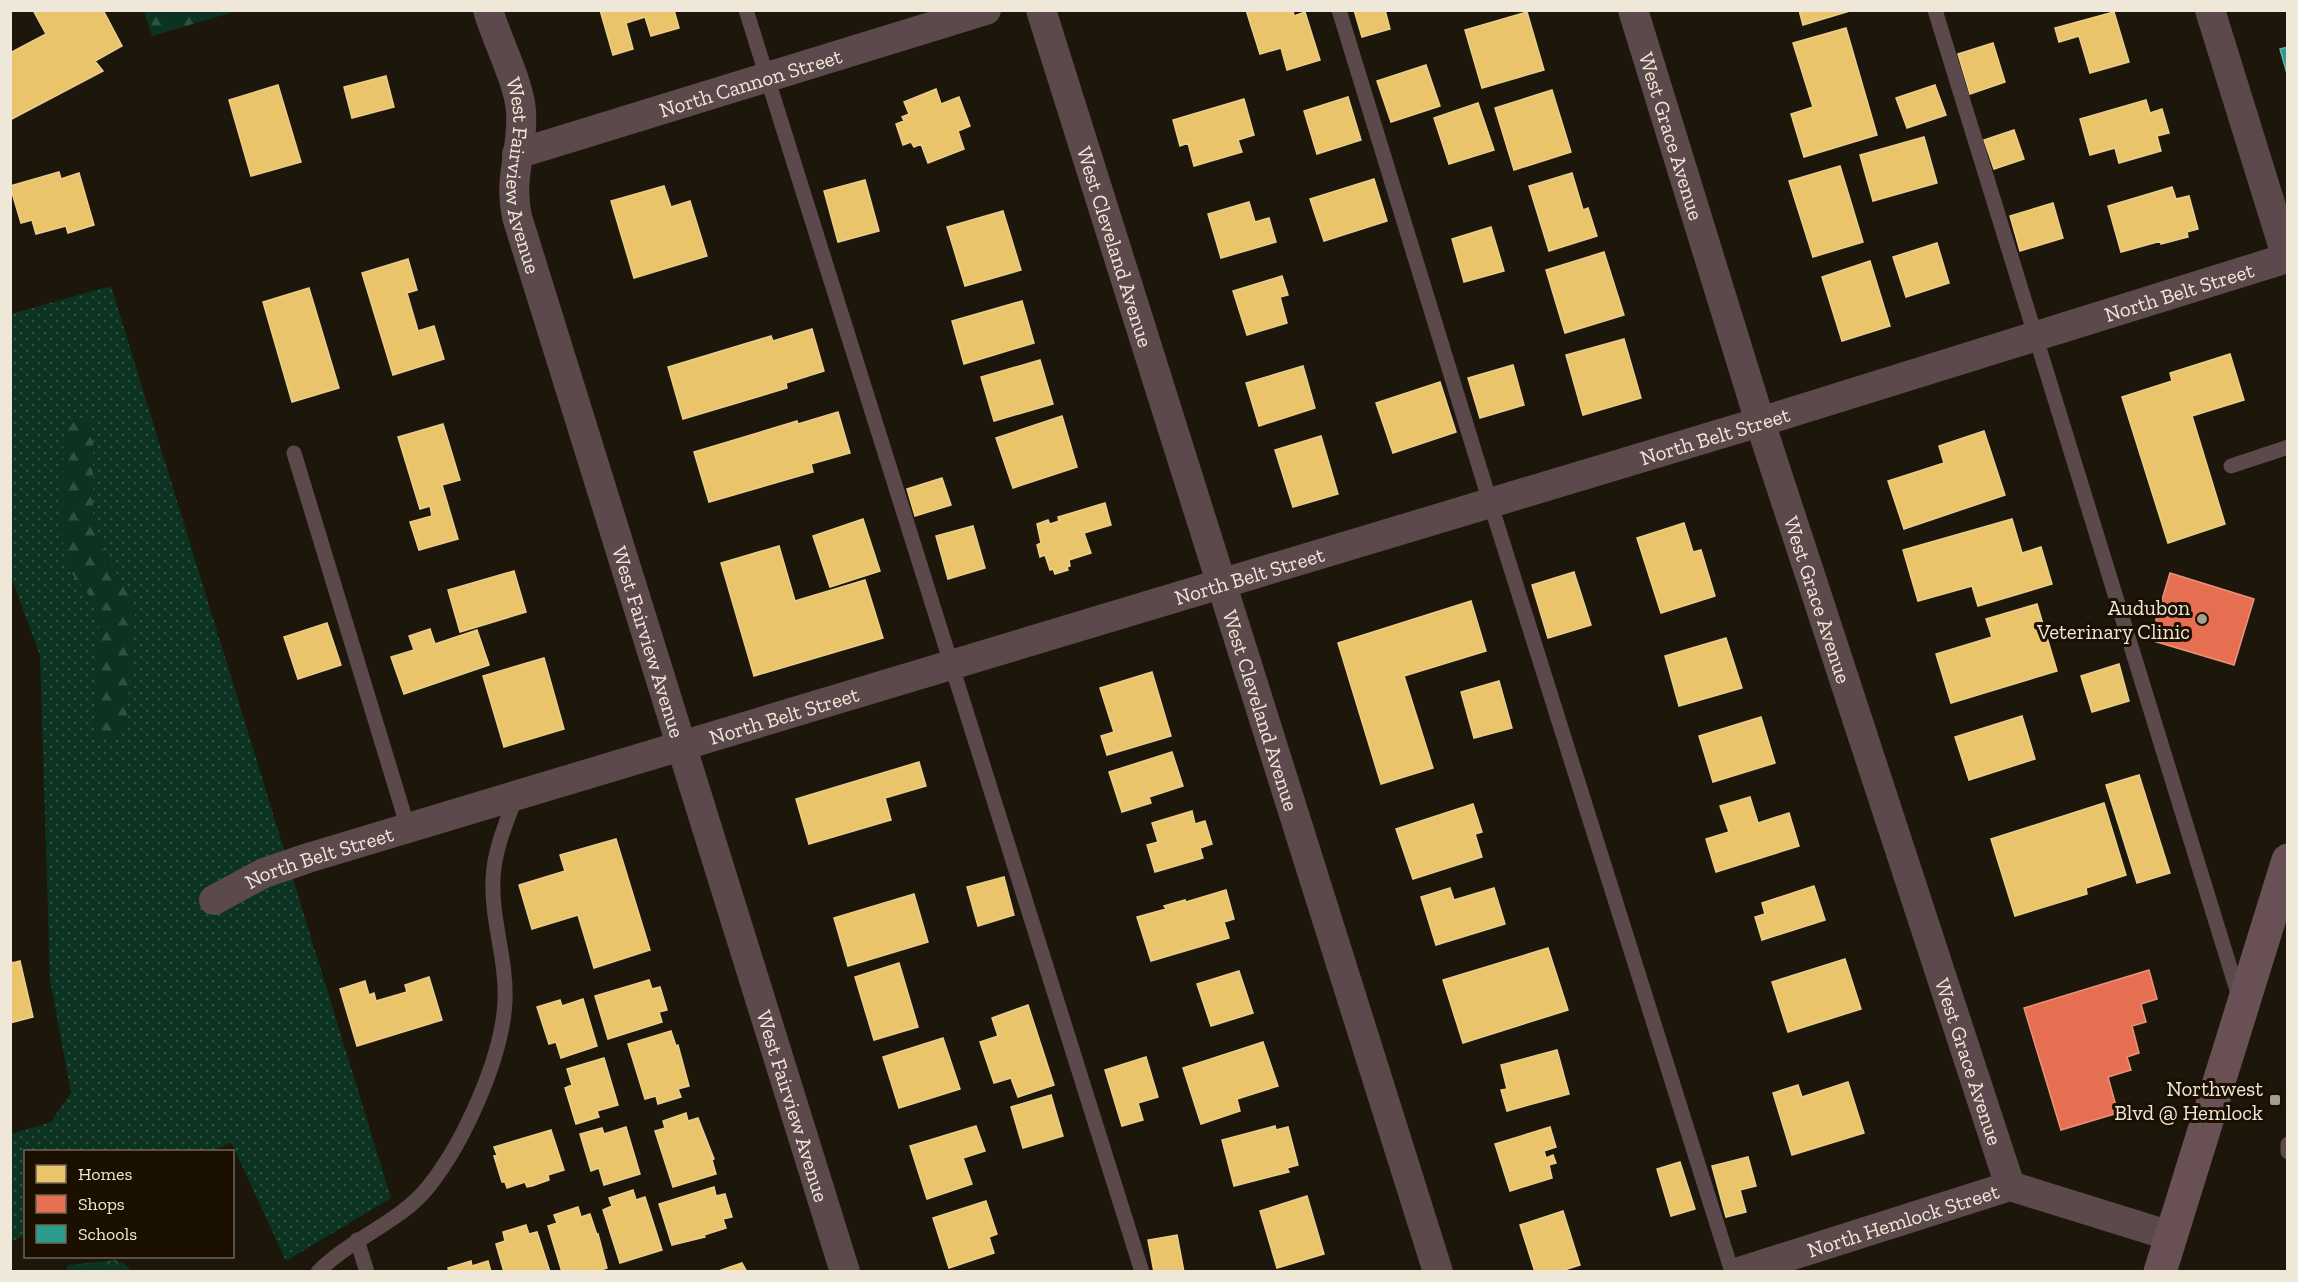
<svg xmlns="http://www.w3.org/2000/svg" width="2298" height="1282" viewBox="0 0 2298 1282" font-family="'Zilla Slab',serif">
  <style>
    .grass { fill: url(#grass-dots); fill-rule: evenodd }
    .forest { fill: url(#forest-firs) }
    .park { fill: url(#park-crowns) }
    .homes { fill: #e9c46a; stroke: #ebce8b; stroke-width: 1.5 }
    .shops { fill: #e76f51; stroke: #e9937a; stroke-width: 1.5 }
    .schools { fill: #2a9d8f; stroke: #65b3a5; stroke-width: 1.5 }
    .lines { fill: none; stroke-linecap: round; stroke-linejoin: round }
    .service { stroke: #5b494b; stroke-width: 15 }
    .minor { stroke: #5b494b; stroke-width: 30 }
    .primary { stroke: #685055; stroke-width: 33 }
    .poi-dot { fill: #a69e90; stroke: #1b0f00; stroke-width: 2 }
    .labels { text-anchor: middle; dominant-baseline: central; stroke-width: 6; stroke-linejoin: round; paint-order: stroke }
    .street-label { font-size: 21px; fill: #efe7d8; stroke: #1b0f00 }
    .poi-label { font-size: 21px; fill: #efe7d8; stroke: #1b0f00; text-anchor: end }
  </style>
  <defs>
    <pattern id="grass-dots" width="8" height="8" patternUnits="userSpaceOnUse" patternTransform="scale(1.5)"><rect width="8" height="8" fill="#0c3321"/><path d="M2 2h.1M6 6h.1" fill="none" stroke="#305140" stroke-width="1.8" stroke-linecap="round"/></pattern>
    <pattern id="forest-firs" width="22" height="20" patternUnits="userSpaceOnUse" patternTransform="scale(1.5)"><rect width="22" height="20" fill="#0c3321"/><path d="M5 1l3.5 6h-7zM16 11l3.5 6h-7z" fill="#305140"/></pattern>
    <pattern id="park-crowns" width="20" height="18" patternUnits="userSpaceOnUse" patternTransform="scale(1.5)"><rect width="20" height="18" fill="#0c3321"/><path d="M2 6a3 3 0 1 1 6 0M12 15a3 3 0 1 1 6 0" fill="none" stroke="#305140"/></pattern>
  </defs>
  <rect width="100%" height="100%" fill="#1d160a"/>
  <!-- grass -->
  <path class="grass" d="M111,286L391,1198L286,1261L231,1142L211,1152H26L25,1235L11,1242V1134L51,1122L71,1092L50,980L40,655L11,577V314ZM93,432V517L107,561L127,588L94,737L99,625L92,599Z"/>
  <!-- forest -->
  <path class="forest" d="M144,11V10L237,11L152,36Z
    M87,417L93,431V517L107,561L127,588L135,615L126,724L119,737L103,740L94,737L99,625L92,599L69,570L60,529L64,434L76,419Z"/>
  <!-- park -->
  <path class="park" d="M116,1260L125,1264L131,1271H66L68,1265Z"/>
  <!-- homes -->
  <path class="homes" d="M33,10H103L122,46L95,61L103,71L10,120V53L46,34Z
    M600,10H674L679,28L651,36L645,17L626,23L633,49L613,55Z
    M1246,10H1293L1294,16L1305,12L1320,60L1287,70L1281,48L1260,54Z
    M1354,10H1385L1390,29L1362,37Z
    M1799,10H1853L1803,25Z
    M1527,12L1544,70L1482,88L1465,30Z
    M2114,12L2129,62L2090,73L2079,36L2059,42L2055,28Z
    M1846,28L1877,135L1804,157L1791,114L1813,107L1793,43Z
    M1993,43L2005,82L1970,94L1958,54Z
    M1426,65L1440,106L1391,122L1377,81Z
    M386,76L394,107L352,118L344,87Z
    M278,85L301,162L251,176L229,100Z
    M1935,85L1946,115L1907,128L1896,98Z
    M936,89L941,104L959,97L970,126L958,131L964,149L928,163L921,144L914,147L911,142L903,145L896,124L904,121L902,117L909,114L904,102Z
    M1552,90L1571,152L1514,170L1495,108Z
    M1348,97L1361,140L1317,154L1304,111Z
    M1244,99L1254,135L1238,140L1242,152L1194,166L1188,143L1180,146L1173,120Z
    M2146,100L2150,113L2162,109L2169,133L2157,136L2161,151L2119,163L2115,148L2090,155L2080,119Z
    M1478,103L1494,150L1449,164L1434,118Z
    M2014,130L2024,159L1994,169L1984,140Z
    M1924,137L1937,183L1873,201L1860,155Z
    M1840,166L1863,242L1813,257L1789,181Z
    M59,172L61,179L79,173L94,225L68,233L66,226L36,234L32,220L21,223L10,186Z
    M1572,173L1583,210L1588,208L1597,236L1549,251L1529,186Z
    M1374,179L1387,221L1324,241L1310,199Z
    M865,180L879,231L838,242L824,191Z
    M664,186L671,207L690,201L707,256L634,278L611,201Z
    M2172,187L2176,199L2189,196L2198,229L2187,232L2188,237L2161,244V241L2121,252L2108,206Z
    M1249,202L1255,222L1269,218L1276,242L1221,258L1208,214Z
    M2053,203L2063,238L2020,251L2010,216Z
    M1003,211L1021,270L965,286L947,227Z
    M1491,227L1504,271L1464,282L1452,239Z
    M1937,243L1949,283L1906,297L1893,257Z
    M1604,252L1624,315L1565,333L1546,270Z
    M408,259L417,290L407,293L418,331L434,326L444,359L393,375L362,273Z
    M1870,261L1890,326L1842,341L1822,277Z
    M1282,276L1288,295L1280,297L1287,323L1247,335L1233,291Z
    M309,288L339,388L292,402L263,302Z
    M1022,301L1034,343L964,364L952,321Z
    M812,329L824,371L786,383L787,388L683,419L668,367L771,336L773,341Z
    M1624,339L1641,398L1583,415L1566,355Z
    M2230,354L2244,400L2192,416L2225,524L2168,543L2122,397L2172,381L2170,373Z
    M1040,360L1053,404L994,421L981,377Z
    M1513,365L1524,405L1480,418L1468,378Z
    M1303,366L1315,408L1259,426L1246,383Z
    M1440,382L1456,432L1393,453L1376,403Z
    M838,412L850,453L811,464L813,472L709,502L694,452L797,421L798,424Z
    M1062,416L1077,467L1013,488L996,438Z
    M443,424L460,480L442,485L458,539L419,550L410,522L432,516L430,506L420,509L398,437Z
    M1984,431L2005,495L1904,529L1888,481L1944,463L1939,446Z
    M1321,436L1338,494L1293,507L1275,450Z
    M942,478L951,505L915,516L907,489Z
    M1105,503L1111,525L1084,533L1091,553L1069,560L1070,566L1067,567L1068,570L1055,574L1053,569L1050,570L1045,555L1040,557L1037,545L1041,543L1037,524L1048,520L1050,524L1059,521L1058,517Z
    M863,519L880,571L830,587L813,536Z
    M2012,519L2022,553L2041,547L2052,584L1978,606L1972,586L1918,601L1903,550Z
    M1684,523L1693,552L1701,550L1715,596L1661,613L1637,538Z
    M973,526L985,568L948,579L936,536Z
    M779,546L795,601L865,580L883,638L754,676L721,563Z
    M514,571L526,612L460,632L448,590Z
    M1574,572L1591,625L1548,638L1532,585Z
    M1471,601L1486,651L1404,676L1433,768L1381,784L1338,643Z
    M2037,604L2057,671L1951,703L1936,654L1992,637L1986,619Z
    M327,623L341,665L298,679L284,637Z
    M430,629L435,644L477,630L489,665L404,694L391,657L414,650L409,636Z
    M1726,638L1742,688L1679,706L1665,656Z
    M544,658L564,729L504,747L483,676Z
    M2119,664L2129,701L2092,712L2081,676Z
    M1152,672L1171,736L1107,755L1101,736L1114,732L1100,688Z
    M1499,681L1512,728L1474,738L1461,692Z
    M2022,716L2035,759L1969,780L1955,737Z
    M1761,717L1775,763L1713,782L1699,736Z
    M1172,752L1183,786L1149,797L1151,803L1122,812L1109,772Z
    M919,762L926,786L885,798L891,820L809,844L796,799Z
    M2139,775L2170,873L2137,883L2106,785Z
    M1750,797L1758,823L1789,813L1799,846L1716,872L1706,839L1729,832L1720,806Z
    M2104,803L2126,875L2086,888L2087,894L2015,916L1991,839Z
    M1473,804L1482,832L1475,834L1482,857L1413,879L1396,829Z
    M1192,811L1195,824L1205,821L1212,844L1200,848L1203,858L1155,872L1147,845L1158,842L1152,823Z
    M616,839L650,950L594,968L578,915L532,929L519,885L565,871L560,855Z
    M1004,877L1014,915L978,926L967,887Z
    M1814,886L1825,920L1762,940L1755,917L1765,914L1762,903Z
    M1450,888L1454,900L1494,888L1505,924L1436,945L1421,897Z
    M1226,890L1234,919L1224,922L1229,938L1151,961L1137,917L1166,909L1164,906L1185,900L1186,902Z
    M914,894L928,942L848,966L834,918Z
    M1548,948L1568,1010L1463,1043L1443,980Z
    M10,956L12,963L20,961L33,1017L10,1023Z
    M1845,959L1861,1009L1788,1032L1772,982Z
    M899,963L918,1027L874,1040L855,977Z
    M1239,971L1253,1013L1211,1026L1197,984Z
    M429,977L442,1020L357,1046L340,989L365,981L369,995L374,993L376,1001L407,992L405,985Z
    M649,980L652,989L660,987L667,1010L659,1012L662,1022L608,1039L595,996Z
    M583,999L597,1046L561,1058L556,1042L549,1044L537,1007L560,1000L562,1006Z
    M1028,1005L1054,1085L1018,1097L1011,1078L994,1083L980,1042L998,1036L992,1018Z
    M671,1031L676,1046L678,1045L689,1086L678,1089L681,1097L658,1104L656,1096L645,1099L628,1044Z
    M943,1038L960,1089L899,1108L883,1057Z
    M1263,1042L1278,1086L1237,1099L1240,1111L1201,1124L1183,1068Z
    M1557,1050L1569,1094L1507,1111L1501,1090L1507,1089L1501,1065Z
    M1146,1057L1158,1097L1138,1103L1143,1120L1122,1126L1105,1070Z
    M604,1058L618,1105L597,1111L599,1117L576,1124L565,1088L572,1085L567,1069Z
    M1848,1082L1864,1133L1792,1155L1773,1093L1798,1085L1802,1097Z
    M1051,1095L1063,1136L1023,1148L1011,1107Z
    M686,1113L688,1121L698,1118L714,1159L712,1160L716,1174L673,1187L655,1131L665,1128L663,1121Z
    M976,1126L985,1151L963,1158L972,1184L927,1199L910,1146Z
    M1275,1126L1276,1130L1288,1127L1298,1165L1287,1168L1289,1172L1234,1186L1222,1140Z
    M626,1127L640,1174L604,1185L599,1168L591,1171L580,1134L602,1128L604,1134Z
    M1550,1127L1556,1147L1544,1151L1546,1158L1553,1155L1556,1163L1549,1165L1552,1178L1510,1191L1495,1144Z
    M551,1130L564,1170L548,1175L549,1180L532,1186L527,1187L525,1182L507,1188L505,1182H502L494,1156L497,1155L494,1147Z
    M1748,1157L1756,1186L1740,1190L1746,1212L1726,1217L1712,1166Z
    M1680,1162L1695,1209L1671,1216L1657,1169Z
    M714,1187L716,1196L725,1194L732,1217L723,1219L726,1228L704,1235L705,1237L672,1245L659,1204Z
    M633,1190L636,1200L645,1197L662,1250L620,1263L603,1210L612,1206L609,1198Z
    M1307,1196L1324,1254L1277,1268L1260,1211Z
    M986,1201L997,1234L989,1237L994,1253L949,1268L933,1218Z
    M578,1207L581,1217L590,1214L597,1235L598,1234L607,1268L595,1272H562L548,1226L557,1223L554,1215Z
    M1563,1211L1580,1265L1558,1272H1535L1520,1225Z
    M526,1225L529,1234L537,1232L550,1272H504L496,1244L505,1241L503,1232Z
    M1177,1235L1184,1272H1154L1148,1240Z
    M471,1261L472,1266L488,1261L491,1272H449L448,1268Z
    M742,1263L747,1272H716L730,1267Z"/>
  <!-- shops -->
  <path class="shops" d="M2170,573L2254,599L2234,665L2150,640Z
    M2149,970L2157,999L2141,1004L2146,1022L2132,1026L2139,1053L2127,1057L2131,1070L2108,1077L2118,1113L2061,1130L2024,1008Z"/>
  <!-- schools -->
  <path class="schools" d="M2288,47V77L2280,49Z"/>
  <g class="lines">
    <!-- service -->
    <path class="service" d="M746,10L1142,1272
      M1339,10L1490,502L1732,1272
      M1935,10L2240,1000
      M294,453L408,828
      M2231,466L2288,447
      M2288,1144V1152
      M357,1240L367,1272
      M318,1272C351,1238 400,1223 429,1186C464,1142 502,1058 505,1002C507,960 491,920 493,879C494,850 506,824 516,796"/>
    <!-- minor -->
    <g class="minor">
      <path id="s1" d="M488,10C497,41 519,82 521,111C524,149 508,176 517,217L845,1272"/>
      <path id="s2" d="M1041,10L1438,1272"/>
      <path id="s3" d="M1633,10L1760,422L2010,1186"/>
      <path id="s4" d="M517,154L986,10"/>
      <path id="s5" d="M214,900L264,873L308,858L1760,422L2287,258L2210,10"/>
      <path id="s6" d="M1739,1272L2010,1186L2171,1236"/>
    </g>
    <!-- primary -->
    <path class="primary" d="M2160,1272L2288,860"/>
  </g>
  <!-- markers -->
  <g class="poi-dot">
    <circle cx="2202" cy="619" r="6"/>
    <rect x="2269" y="1094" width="12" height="12" rx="3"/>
  </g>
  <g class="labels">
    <!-- street labels -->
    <g class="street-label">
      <text stroke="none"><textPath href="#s4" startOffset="244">North Cannon Street</textPath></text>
      <text stroke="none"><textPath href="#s3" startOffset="132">West Grace Avenue</textPath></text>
      <text stroke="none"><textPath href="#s1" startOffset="172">West Fairview Avenue</textPath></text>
      <text stroke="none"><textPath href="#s2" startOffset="248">West Cleveland Avenue</textPath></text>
      <text stroke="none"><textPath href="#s5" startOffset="2058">North Belt Street</textPath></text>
      <text stroke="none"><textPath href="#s5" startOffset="1572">North Belt Street</textPath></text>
      <text stroke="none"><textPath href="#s5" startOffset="1086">North Belt Street</textPath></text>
      <text stroke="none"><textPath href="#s3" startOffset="618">West Grace Avenue</textPath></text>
      <text stroke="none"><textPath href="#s1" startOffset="658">West Fairview Avenue</textPath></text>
      <text stroke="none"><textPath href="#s2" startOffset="734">West Cleveland Avenue</textPath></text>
      <text stroke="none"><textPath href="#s5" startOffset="600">North Belt Street</textPath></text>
      <text stroke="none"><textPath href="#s5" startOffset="114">North Belt Street</textPath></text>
      <text stroke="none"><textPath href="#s3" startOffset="1104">West Grace Avenue</textPath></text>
      <text stroke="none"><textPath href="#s1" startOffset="1144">West Fairview Avenue</textPath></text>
      <text stroke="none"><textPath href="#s6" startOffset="172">North Hemlock Street</textPath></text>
    </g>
    <!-- poi labels -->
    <g class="poi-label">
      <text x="2190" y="607">Audubon<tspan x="2190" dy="24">Veterinary Clinic</tspan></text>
      <text x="2263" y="1088">Northwest<tspan x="2263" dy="24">Blvd @ Hemlock</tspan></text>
    </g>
  </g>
  <!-- border -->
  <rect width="2298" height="1282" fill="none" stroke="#efe7d8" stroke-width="24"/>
  <!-- legend -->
  <rect x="24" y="1150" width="210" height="108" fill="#1b0f00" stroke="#706556" stroke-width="1.5"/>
  <rect x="36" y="1165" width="30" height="18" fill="#e9c46a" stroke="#706556" stroke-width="1.5"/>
  <text x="78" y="1180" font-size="18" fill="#efe7d8">Homes</text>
  <rect x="36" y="1195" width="30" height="18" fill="#e76f51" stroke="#706556" stroke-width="1.5"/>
  <text x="78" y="1210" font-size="18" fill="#efe7d8">Shops</text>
  <rect x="36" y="1225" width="30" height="18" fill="#2a9d8f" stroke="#706556" stroke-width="1.5"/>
  <text x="78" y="1240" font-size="18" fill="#efe7d8">Schools</text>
</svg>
